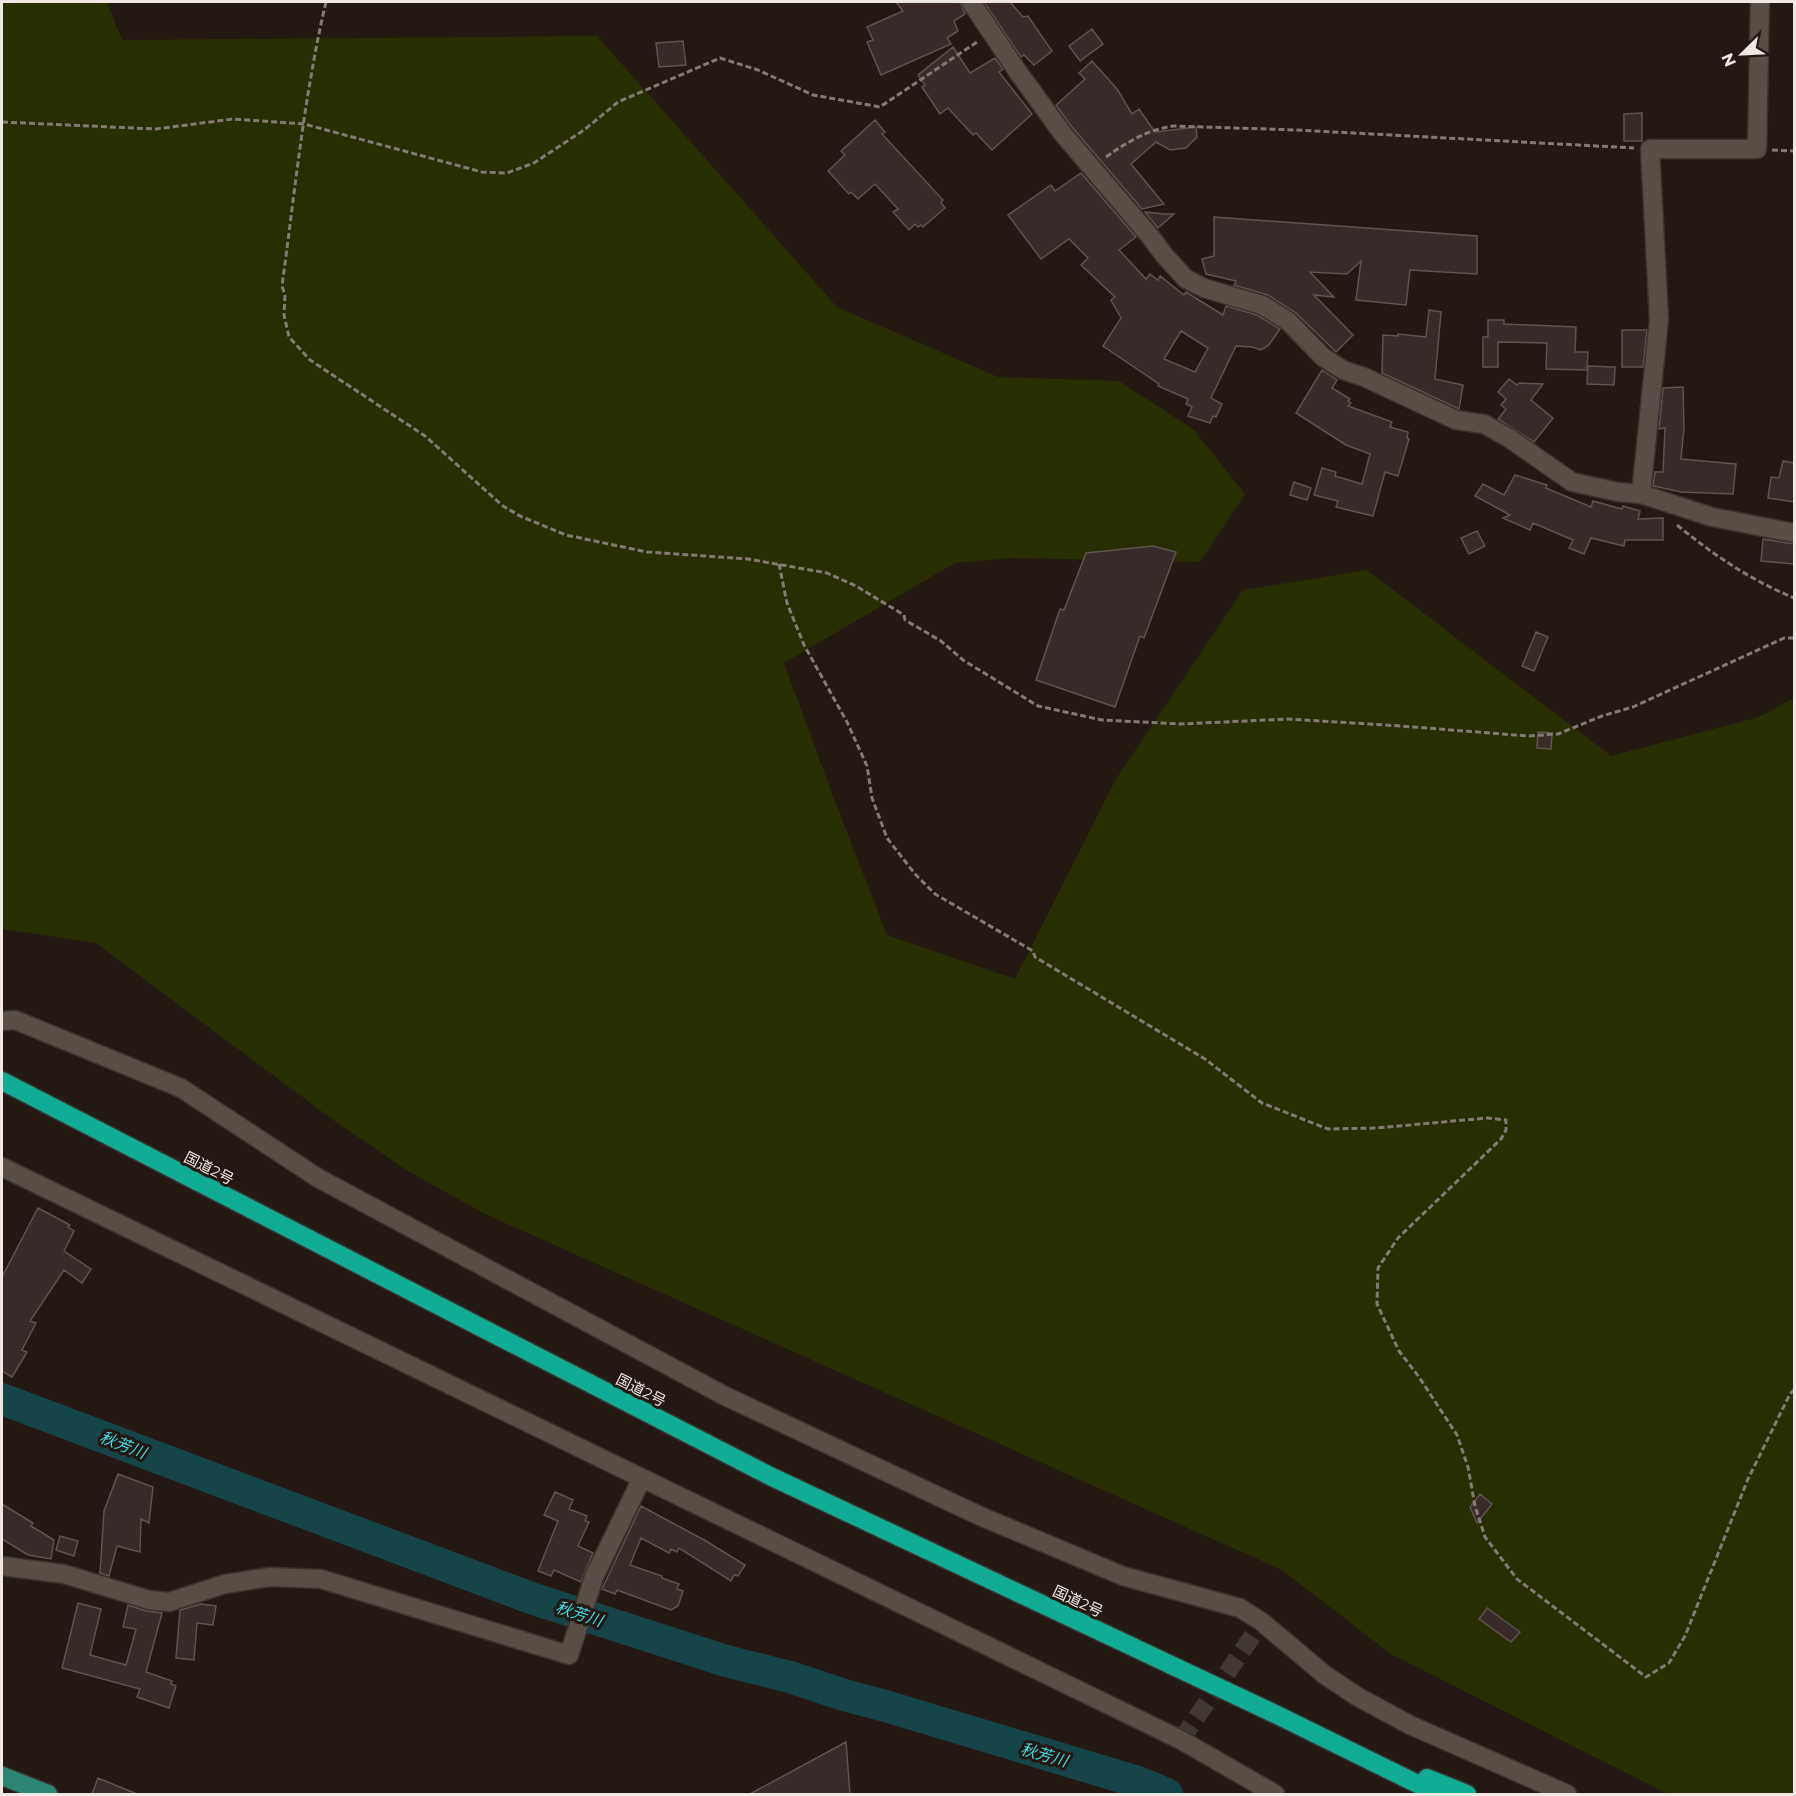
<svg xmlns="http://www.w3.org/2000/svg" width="1796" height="1796" viewBox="0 0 1796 1796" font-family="Montserrat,'Noto Sans JP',sans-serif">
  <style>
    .green { fill: #272f00 }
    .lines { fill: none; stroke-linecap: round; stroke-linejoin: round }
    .river { stroke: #164549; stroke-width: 32 }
    .building { fill: #382b29; stroke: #605250; stroke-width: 1.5; fill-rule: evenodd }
    .minor-tunnel { stroke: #413831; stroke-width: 18; stroke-dasharray: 18 9; stroke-linecap: butt }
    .minor-casing { stroke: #39322f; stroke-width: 21 }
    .major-casing { stroke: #39322f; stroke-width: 21 }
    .highway-casing { stroke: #39322f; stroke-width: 21 }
    .path { stroke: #837a74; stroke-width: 3; stroke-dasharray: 6 3; stroke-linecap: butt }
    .minor { stroke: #594e46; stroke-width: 18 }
    .major { stroke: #2d8674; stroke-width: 18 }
    .highway { stroke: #10ac93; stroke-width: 18 }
    .labels { text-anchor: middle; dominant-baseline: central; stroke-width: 6; stroke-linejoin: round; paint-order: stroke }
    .street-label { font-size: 15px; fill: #eee7e2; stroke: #231912 }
    .water-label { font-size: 16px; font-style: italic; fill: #40dbe5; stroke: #231912 }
  </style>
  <rect width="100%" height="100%" fill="#231912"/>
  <!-- green -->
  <path class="green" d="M2,2H107L122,40L597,36L837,307L998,377L1119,381L1194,430L1245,494L1200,562L1011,558L955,563L784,663L836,804L887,935L1015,979L1116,779L1243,590L1367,570L1611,756L1759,717L1794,698V1794H1668L1391,1654L1282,1570L485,1214L408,1171L336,1122L96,943L2,929Z"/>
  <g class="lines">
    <!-- river -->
    <path class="river" d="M2,1399L531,1598L726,1661L790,1677L844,1695L882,1705L1138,1782L1167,1794"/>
  </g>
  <!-- building -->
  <path class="building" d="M896,2H960L965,14L954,21L958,31L947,38L951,44L881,75L867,42L873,40L867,27L903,11Z
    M984,2H1010L1023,17L1028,16L1052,51L1034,65L1024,55L1021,57Z
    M1092,29L1103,44L1080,61L1069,46Z
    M683,41L686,65L659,67L656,43Z
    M953,47L970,73L995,58L1003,69L999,72L1032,114L992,150L976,133L973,135L948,108L940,114L922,87L925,85L918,75Z
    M1092,61L1117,89L1132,114L1139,109L1155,132L1196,127L1197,137L1186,148L1170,150L1156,142L1131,164L1164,204L1142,209L1072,127L1056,105L1085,79L1079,73Z
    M1642,113V141H1624V114Z
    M875,120L885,132L882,134L943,200L941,203L945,208L923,227L921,225L918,227L915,224L909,230L893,212L898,209L875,184L858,199L851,192L849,194L828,171L845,155L841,151Z
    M1081,173L1136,237L1119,250L1146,279L1150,274L1158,280L1160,276L1184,295L1186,292L1223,315L1226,306L1257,315L1280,329L1269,345L1261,350L1252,347L1236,346L1211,398L1222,404L1216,417L1213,416L1210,423L1188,416L1192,407L1186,404L1188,399L1158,386L1159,384L1103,346L1121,318L1111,300L1115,297L1081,265L1088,258L1069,239L1041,259L1008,215L1051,185L1055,191ZM1181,331L1208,348L1195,372L1164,359Z
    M1145,212L1164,214H1174L1158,228Z
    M1214,217L1477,236V274L1410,270L1406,305L1356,300L1361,261L1347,274L1310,272L1334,297L1314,295L1353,335L1336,352L1296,313L1268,295L1234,285L1236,281L1206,274L1202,259L1214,256Z
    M1429,310L1441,312L1435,379L1463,385L1459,409L1382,373L1383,335L1398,336V334L1426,337Z
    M1488,320H1504V324L1576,327L1575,352H1588L1587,370L1546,369L1547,343L1498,342V367H1483V337H1488Z
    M1622,330H1647L1643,367H1622Z
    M1588,366L1615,367L1614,385L1587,384Z
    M1322,370L1337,380L1332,388L1350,399L1348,401L1351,403L1348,406L1392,422L1390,427L1408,432L1407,438L1409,439L1398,476L1385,472L1373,516L1336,507L1338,501L1314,495L1322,468L1336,472L1335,476L1362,484L1370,454L1346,445L1296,413Z
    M1509,379L1517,385L1519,383L1543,384L1531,400L1553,418L1534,442L1498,419L1506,409L1501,405L1506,399L1498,392Z
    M1683,387L1684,428L1681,459L1736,464L1733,494L1681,492L1653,486L1655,472H1663L1665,428L1659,429L1663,388Z
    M1783,461L1794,463V502L1768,498L1771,477L1779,478Z
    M1515,475L1547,485L1546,488L1591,507L1593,501L1622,509L1623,506L1640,511L1638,519L1663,518V540H1625L1624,546L1591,538L1584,554L1569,548L1573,540L1533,523L1530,530L1503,518L1510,515L1475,496L1483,484L1504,495Z
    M1294,482L1311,488L1307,500L1290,495Z
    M1477,531L1485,546L1469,554L1461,538Z
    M1763,539L1794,544V564L1761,561Z
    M1153,546L1176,552L1144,638L1140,636L1115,707L1036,680L1060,609L1064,610L1086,553Z
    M1536,632L1548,637L1534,671L1522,666Z
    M1538,732L1552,733L1551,749L1537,748Z
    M38,1208L70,1225L68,1227L74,1231L64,1251L91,1269L82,1283L64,1270L30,1321L36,1323L22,1350L27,1352L12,1377L2,1371V1277Z
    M118,1474L153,1487L149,1523L141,1519L140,1552L117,1546L109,1576L100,1573L104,1511Z
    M555,1492L573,1500L569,1509L587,1516L585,1521L589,1522L578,1546L593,1553L581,1582L554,1570L551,1576L538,1571L558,1521L544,1515Z
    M1480,1494L1492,1504L1477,1523L1470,1507Z
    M2,1504L33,1523L31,1526L54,1540L51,1559L28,1555L2,1539Z
    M641,1506L706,1541L745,1565L738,1576L734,1575L731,1581L679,1548L677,1552L671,1549L669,1553L641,1538L630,1565L662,1576V1578L679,1584L677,1589L683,1591L678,1606L671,1610L617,1590L615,1594L602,1589Z
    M60,1536L78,1541L74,1556L56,1550Z
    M78,1603L101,1609L90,1655L126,1665L136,1629L123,1627L128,1605L146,1611L162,1613L146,1672L172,1681L171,1684L176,1686L169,1708L137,1697L140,1689L62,1668Z
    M201,1604L216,1606L213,1625L197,1623L194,1660L176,1658L180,1610Z
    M1487,1608L1520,1632L1511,1642L1479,1619Z
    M846,1742L850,1794H750Z
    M98,1778L137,1794H92Z"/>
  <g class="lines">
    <!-- minor-tunnel -->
    <path class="minor-tunnel" d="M1181,1740L1262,1622"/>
    <defs>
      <path id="minor" d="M971,2L1018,72L1063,134L1150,236L1164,255L1186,279L1204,288L1262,305L1288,321L1323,357L1343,370L1364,377L1456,420L1484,424L1509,438L1572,482L1618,492L1641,494
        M1760,2L1757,149H1650L1659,319L1641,494L1712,517L1794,533
        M2,1021L15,1020L181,1088L318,1178L725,1396L980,1516L1123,1576L1240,1608L1262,1622L1325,1675L1358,1697L1410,1725L1567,1794
        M2,1167L1181,1740L1275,1794
        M2,1566L64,1574L149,1600L169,1602L225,1584L270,1577L321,1579L569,1655L594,1577L642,1478"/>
      <path id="major" d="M2,1776L48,1794"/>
      <path id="highway" d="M2,1081L770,1476L1273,1713L1438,1794
        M1427,1778L1467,1794"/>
    </defs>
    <!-- minor casing -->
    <use href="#minor" class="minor-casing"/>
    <!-- major casing -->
    <use href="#major" class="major-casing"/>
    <!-- highway casing -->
    <use href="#highway" class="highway-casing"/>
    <!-- path -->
    <path class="path" d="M326,2C304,95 295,191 282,286L285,295L284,315L289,337L310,360L425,436L503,506L520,516L566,535L647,552L748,559L827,573L856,586L904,615L905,620L941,641L963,660L1038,706L1102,720L1181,724L1288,719L1401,726L1528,736L1558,734L1602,716L1633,707L1784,638H1794
      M2,122L156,129L233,119L304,124L482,172L507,173L534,163L584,130L618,102L720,58L758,70L813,95L880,107L977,42
      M1772,150L1794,151
      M1106,157C1127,142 1147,130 1173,126L1297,130L1634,148
      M1677,525C1715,556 1749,579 1794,598
      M779,564L787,603L804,645L847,722L867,766L872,798L887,838L915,874L935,894L1033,951L1035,957L1205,1059L1262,1103L1328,1129L1377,1128L1487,1118L1506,1120V1130L1501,1139L1398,1238L1378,1268L1377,1304L1399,1351L1419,1377L1457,1435L1468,1467L1475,1506L1485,1537L1517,1579L1646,1677L1669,1663L1685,1636L1748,1479L1790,1394L1794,1390"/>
    <!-- minor -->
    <use href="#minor" class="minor"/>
    <!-- major -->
    <use href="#major" class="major"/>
    <!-- highway -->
    <use href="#highway" class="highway"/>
  </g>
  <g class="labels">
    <!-- street labels -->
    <g class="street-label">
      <text transform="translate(209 1168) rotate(27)">国道2号</text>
      <text transform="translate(641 1390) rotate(27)">国道2号</text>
      <text transform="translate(1078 1601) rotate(25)">国道2号</text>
    </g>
    <!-- water labels -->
    <g class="water-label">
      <text transform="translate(123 1445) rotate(21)">秋芳川</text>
      <text transform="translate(579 1614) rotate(18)">秋芳川</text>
      <text transform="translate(1044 1755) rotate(16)">秋芳川</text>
    </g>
  </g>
  <!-- border -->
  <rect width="1796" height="1796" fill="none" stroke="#eee7e2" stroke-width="6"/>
  <!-- north arrow -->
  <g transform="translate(1742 54) rotate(246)" stroke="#231912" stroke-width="4.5" paint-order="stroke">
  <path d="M0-4.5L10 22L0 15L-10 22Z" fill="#eee7e2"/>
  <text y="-9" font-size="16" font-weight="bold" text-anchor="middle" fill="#eee7e2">N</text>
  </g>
</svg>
